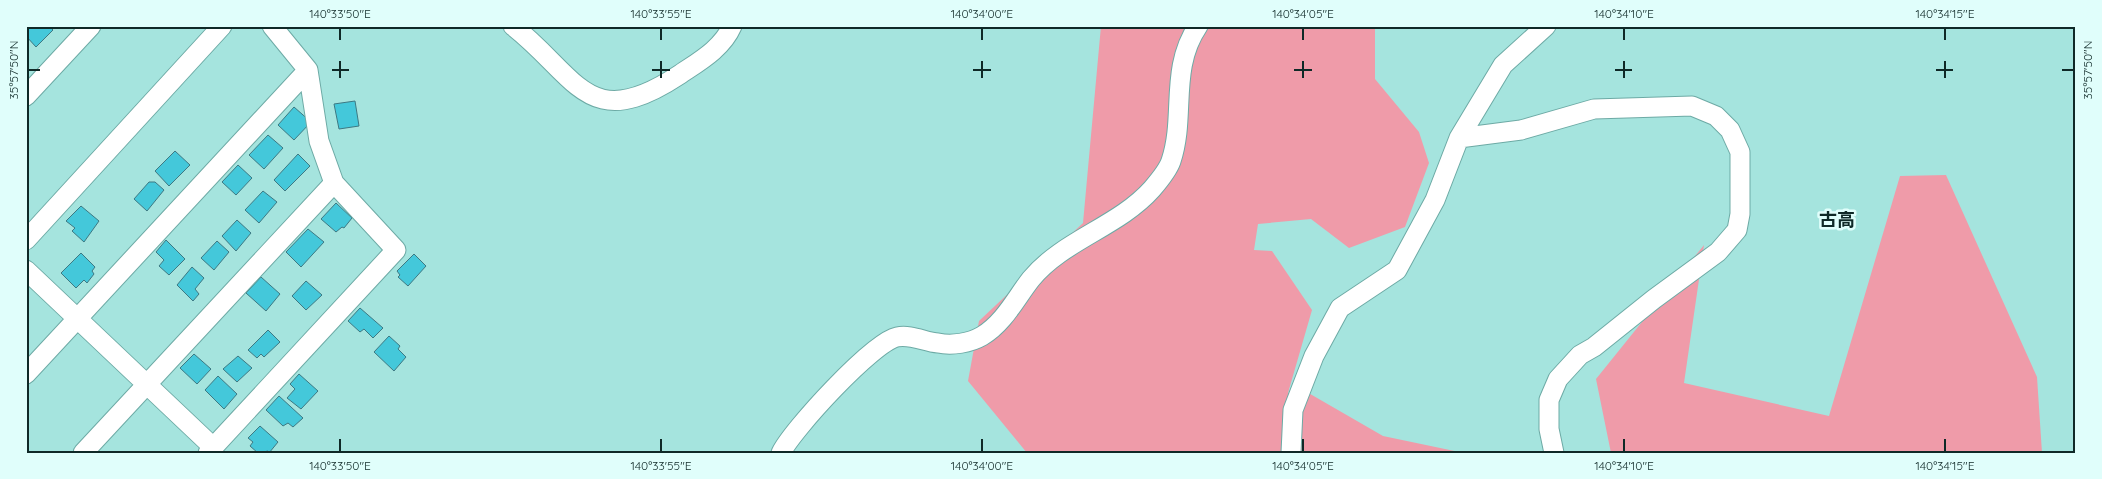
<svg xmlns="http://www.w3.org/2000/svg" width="2102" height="479" viewBox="0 0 2102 479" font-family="Quicksand,'Noto Sans JP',sans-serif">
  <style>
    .green { fill: #ef9ba9 }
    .building { fill: #44c8da; stroke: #3d7983 }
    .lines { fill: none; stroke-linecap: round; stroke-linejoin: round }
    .minor-casing { stroke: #6daaa5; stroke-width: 21 }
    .minor { stroke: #fff; stroke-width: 19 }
    .ticks { fill: none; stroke: #0f2927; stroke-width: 2 }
    .labels { text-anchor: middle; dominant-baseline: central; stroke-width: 5; stroke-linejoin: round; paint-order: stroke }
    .quarter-label { font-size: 18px; font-weight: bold; fill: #0f2927; stroke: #e0fefb }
    .neatline { fill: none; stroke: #0f2927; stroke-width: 2 }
    .ticks-label { font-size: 12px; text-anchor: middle; fill: #0f2927 }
  </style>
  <rect width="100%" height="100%" fill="#a5e4de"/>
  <!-- green -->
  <path class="green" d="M1101,26H1375V79L1419,132L1429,163L1405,227L1349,248L1311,219L1258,224L1254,250L1272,251L1312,310L1288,393L1305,391L1383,436L1464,453H1027L968,381L979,321L1083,223Z
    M1946,175L2037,377L2042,453H1611L1596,379L1704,245L1684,383L1829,416L1900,176Z"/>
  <!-- building -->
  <path class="building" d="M26,26H49L53,30L36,47L26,36Z
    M355,101L359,126L339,129L334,104Z
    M294,107L311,122L294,140L278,125Z
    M268,135L283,148L264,169L249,155Z
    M175,151L190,165L169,186L155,171Z
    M298,154L310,166L285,191L274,180Z
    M238,165L252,178L236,195L222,182Z
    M149,182H155L164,190L147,211L134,199Z
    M263,191L277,202L259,223L245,210Z
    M336,203L352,218L344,228L342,227L336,232L321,219Z
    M81,206L99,221L84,242L72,231L75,228L66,221Z
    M237,220L251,233L236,251L222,236Z
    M308,229L324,242L301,267L286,252Z
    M166,240L185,259L169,275L159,266L164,260L156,252Z
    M217,241L229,252L214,270L201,258Z
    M81,253L95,267L92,271L94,274L87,283L84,280L76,288L61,273Z
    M414,254L426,266L408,286L398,277L400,275L397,271Z
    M192,267L204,278L195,289L199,294L193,301L177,285Z
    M261,277L280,294L266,311L246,293Z
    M306,281L322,295L306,310L292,296Z
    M360,308L383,328L373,338L364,329L360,332L348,321Z
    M268,330L280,342L264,357L261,354L257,358L248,350Z
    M389,336L400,346L398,349L406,357L394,371L374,352Z
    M194,354L211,369L197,384L180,368Z
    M238,356L252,368L237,382L223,369Z
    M299,374L318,391L301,409L287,398L295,389L290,384Z
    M218,376L237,394L224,409L205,390Z
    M279,396L303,418L293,427L288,423L283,426L266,410Z
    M260,426L278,442L269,453L268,451L258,453L250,446L253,442L248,438Z"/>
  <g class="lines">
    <defs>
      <path id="minor" d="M513,26C578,77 588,135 679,75C698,62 722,49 732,26
        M26,96L91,26
        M1459,138L1521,130L1594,109L1692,106L1716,116L1730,130L1740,152V214L1737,230L1718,252L1654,299L1594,347L1580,355L1558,379L1549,400V429L1554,453
        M26,240L222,26
        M26,270L214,448
        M26,374L308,70
        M83,453L334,183
        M208,453L396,250L334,183L319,141L308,70L272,26
        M781,453C792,430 873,342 897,337C911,334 925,342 938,343C952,346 970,343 982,336C1004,323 1016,298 1031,279C1063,240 1118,227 1152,189C1158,182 1168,170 1171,161C1186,116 1169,69 1198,26
        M1291,453L1293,410L1314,356L1340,308L1397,270L1435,200L1459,138L1503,65L1546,26"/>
    </defs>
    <!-- minor casing -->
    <use href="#minor" class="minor-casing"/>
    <!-- minor -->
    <use href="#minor" class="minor"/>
  </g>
  <!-- ticks -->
  <path class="ticks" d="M340,28V40M661,28V40M982,28V40M1303,28V40M1624,28V40M1945,28V40M340,61V78M661,61V78M982,61V78M1303,61V78M1624,61V78M1945,61V78M28,70H40M332,70H349M652,70H670M973,70H991M1294,70H1312M1615,70H1632M1936,70H1953M2062,70H2074M340,439V452M661,439V452M982,439V452M1303,439V452M1624,439V452M1945,439V452"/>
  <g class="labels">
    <!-- quarter labels -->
    <g class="quarter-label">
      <text x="1837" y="219">古高</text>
    </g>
  </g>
  <!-- border -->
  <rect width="2102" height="479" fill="none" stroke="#e0fefb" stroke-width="55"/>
  <rect x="28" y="28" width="2046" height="424" class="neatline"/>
  <g class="ticks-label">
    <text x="340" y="18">140°33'50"E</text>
    <text x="661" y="18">140°33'55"E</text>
    <text x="982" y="18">140°34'00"E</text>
    <text x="1303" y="18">140°34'05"E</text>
    <text x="1624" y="18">140°34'10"E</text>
    <text x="1945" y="18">140°34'15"E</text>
    <text transform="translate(14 70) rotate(-90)" y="4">35°57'50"N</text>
    <text transform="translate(2088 70) rotate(-90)" y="4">35°57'50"N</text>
    <text x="340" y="470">140°33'50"E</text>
    <text x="661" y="470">140°33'55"E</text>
    <text x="982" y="470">140°34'00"E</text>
    <text x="1303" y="470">140°34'05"E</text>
    <text x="1624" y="470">140°34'10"E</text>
    <text x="1945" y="470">140°34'15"E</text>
  </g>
</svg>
